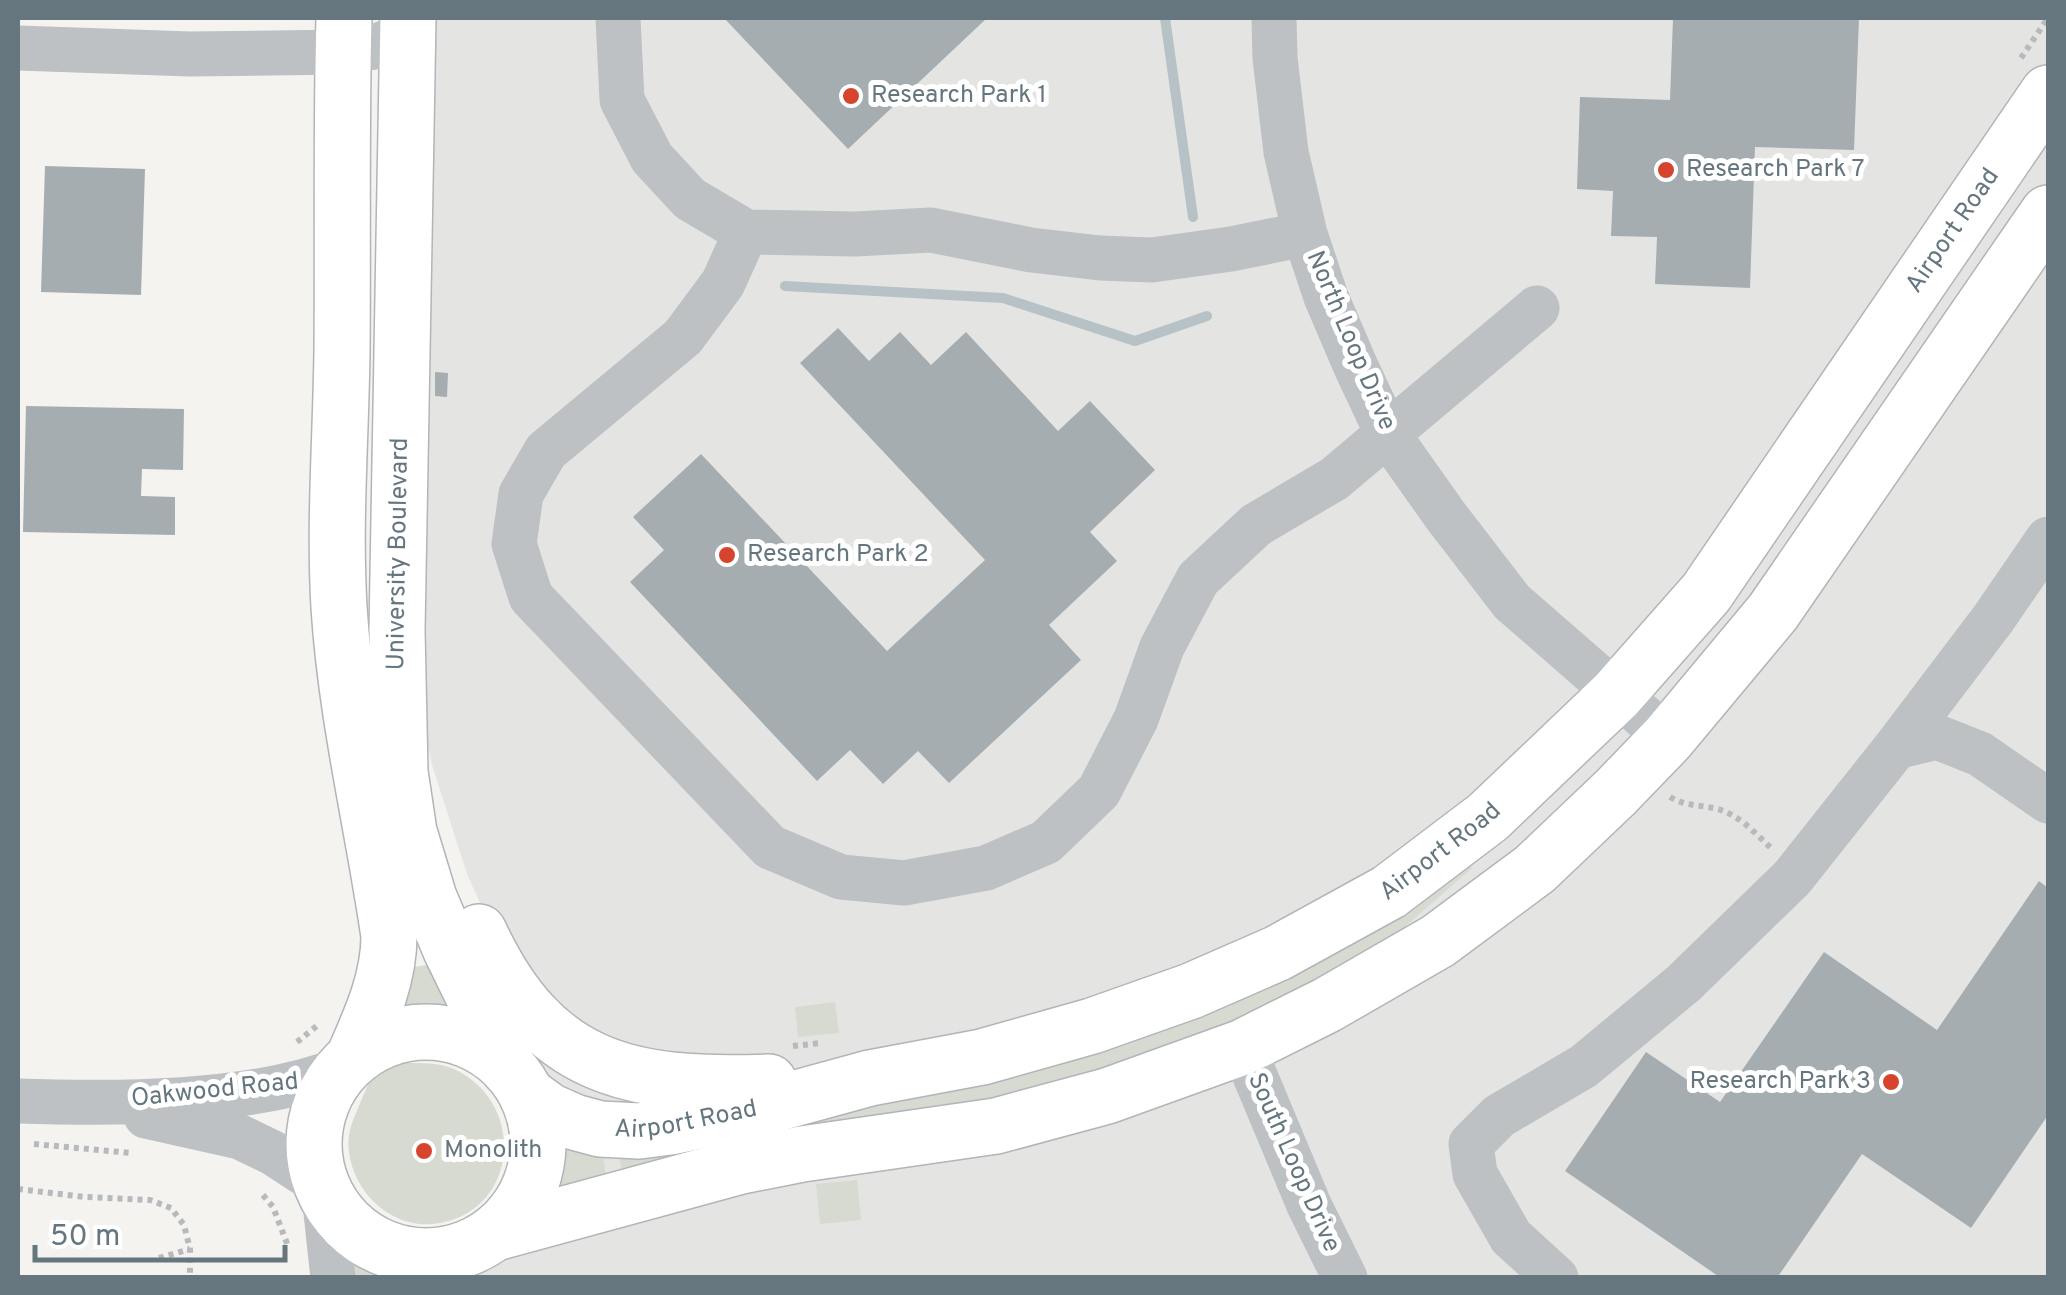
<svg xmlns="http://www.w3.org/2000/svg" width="2066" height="1295" viewBox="0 0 2066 1295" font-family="Overpass,sans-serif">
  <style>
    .built { fill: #e4e5e3 }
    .green { fill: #d6dad1 }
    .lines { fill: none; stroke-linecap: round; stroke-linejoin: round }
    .stream { stroke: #b6c2c5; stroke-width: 10 }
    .building { fill: #a5adb1 }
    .major-casing { stroke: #b1b5b8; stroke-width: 58 }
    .path { stroke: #b7babc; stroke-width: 6; stroke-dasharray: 5 5; stroke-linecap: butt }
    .minor { stroke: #bdc1c4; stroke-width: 45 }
    .major { stroke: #fff; stroke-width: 55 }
    .poi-dot { fill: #d6442d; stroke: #fff; stroke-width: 4 }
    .labels { text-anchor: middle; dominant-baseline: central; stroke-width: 10; stroke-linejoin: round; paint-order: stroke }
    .poi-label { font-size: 25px; fill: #65767f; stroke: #fff; text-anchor: start }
    .street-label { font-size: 25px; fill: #65767f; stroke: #fff }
  </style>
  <rect width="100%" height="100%" fill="#f4f3f0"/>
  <!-- built -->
  <path class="built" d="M425,18H2048V1277H462L498,1257L540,1196L547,1176L552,1128L493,932L467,874L432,765L421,713Z"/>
  <!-- green -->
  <path class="green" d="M1465,860L1472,868L1367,960L1288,1004L1066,1086L622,1175L619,1153L791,1111Z
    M441,963L457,1021L400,1015L407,968Z
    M835,1002L839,1033L798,1037L795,1007Z
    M401,1063C419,1063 438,1062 454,1069C529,1104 518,1215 433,1224C391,1228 354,1193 349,1152C346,1133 354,1118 361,1101C371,1078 374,1066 401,1063Z
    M552,1128L602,1142L607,1187L540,1196L547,1176Z
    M857,1180L861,1220L820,1224L816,1184Z
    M356,1248C376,1260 395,1266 418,1270L421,1274L419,1278L347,1277L346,1255Z"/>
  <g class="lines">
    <!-- stream -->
    <path class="stream" d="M1165,18L1193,217
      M785,286L1003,298L1135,341L1207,316"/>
  </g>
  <!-- building -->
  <path class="building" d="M724,18H987L848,149Z
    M1673,18H1859L1854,150L1755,147L1750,288L1655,284L1657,237L1611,236L1613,191L1577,189L1580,97L1670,100Z
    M45,166L145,169L141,295L41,292Z
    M838,328L869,361L900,332L931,365L966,332L1058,431L1090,401L1155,470L1090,532L1117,561L1049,625L1081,660L949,783L918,751L883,784L850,750L817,781L630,582L664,550L633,517L701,454L887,651L985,560L800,363Z
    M435,372L448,373L447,397L435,396Z
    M26,406L184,409L183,470L142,469L141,496L175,497V535L23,532Z
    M2039,881L2048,888V1115L1971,1228L1862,1154L1777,1278H1721L1565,1171L1646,1052L1720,1102L1824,952L1937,1030Z"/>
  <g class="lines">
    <defs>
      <g id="major">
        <path d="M344,18C341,128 343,239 342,350C341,436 334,522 339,607C346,718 373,826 389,936C389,979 371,1018 354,1057"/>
        <path d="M408,18L397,630L400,772L409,832L429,898L451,950L509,1069"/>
        <path d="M479,932C543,1070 628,1087 769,1082"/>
        <circle cx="426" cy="1144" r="112"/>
        <path id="s1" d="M527,1095L549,1111L574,1122L600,1129L639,1131L670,1127L753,1110L870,1078L982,1057L1092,1026L1191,991L1278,953L1389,892L1488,817L1616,695L1706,593L2048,93"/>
        <path d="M495,1233L741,1166L802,1154L996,1126L1107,1096L1243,1047L1327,1005L1438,941L1535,869L1616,792L1668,738L1773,612L2048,213"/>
      </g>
    </defs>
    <!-- major casing -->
    <use href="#major" class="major-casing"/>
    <!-- path -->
    <path class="path" d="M2021,58L2048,18
      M1670,797C1688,808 1708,804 1726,812C1744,820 1758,836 1772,849
      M297,1042L318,1025
      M793,1046L821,1043
      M34,1144L131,1153
      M18,1189L85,1197L150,1200L171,1208L184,1225L190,1249V1278
      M263,1195L273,1207L288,1246
      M159,1258L190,1249"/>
    <!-- minor -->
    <path class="minor" d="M618,18L622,100L652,158L690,199L746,232L855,234L931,230L1031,250L1100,258L1152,260L1231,249L1305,234
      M1274,18L1275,58L1286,152L1305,234L1326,297L1356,367L1387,433L1445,515L1512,602L1668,738
      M18,48L190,54L343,52L375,47L408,33
      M746,232L723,283L683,337L546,451L521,494L514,544L531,597L770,847L841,877L904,883L986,868L1046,842L1099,791L1136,719L1162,647L1198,579L1256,525L1334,479L1537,308
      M1896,747L1993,619L2048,539
      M1243,1047L1309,1205L1345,1278
      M18,1101C116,1104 250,1105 342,1069
      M146,1116L240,1137L273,1153L319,1183
      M324,1194L333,1278
      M442,1278L467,1249
      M1556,1278L1511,1237L1475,1174L1471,1144L1499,1116L1584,1066L1684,983L1792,878L1896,747L1937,737L1980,754L2048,801"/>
    <!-- major -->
    <use href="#major" class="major"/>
  </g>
  <!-- markers -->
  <g class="poi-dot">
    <circle cx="851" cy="96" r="10"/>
    <circle cx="1666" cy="170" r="10"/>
    <circle cx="727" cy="555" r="10"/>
    <circle cx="1891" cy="1082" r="10"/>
    <circle cx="424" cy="1151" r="10"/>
  </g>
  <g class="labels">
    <!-- poi labels -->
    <g class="poi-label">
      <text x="871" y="96">Research Park 1</text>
      <text x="1686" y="170">Research Park 7</text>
      <text x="747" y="555">Research Park 2</text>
      <text x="1871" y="1082" text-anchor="end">Research Park 3</text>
      <text x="444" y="1151">Monolith</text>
    </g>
    <!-- street labels -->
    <g class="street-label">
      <text stroke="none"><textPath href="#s1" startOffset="1788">Airport Road</textPath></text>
      <text transform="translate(1350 341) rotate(67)">North Loop Drive</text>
      <text transform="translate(399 554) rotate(-89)">University Boulevard</text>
      <text stroke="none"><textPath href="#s1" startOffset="978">Airport Road</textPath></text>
      <text transform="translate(215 1091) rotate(-6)">Oakwood Road</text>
      <text stroke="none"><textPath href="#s1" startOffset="168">Airport Road</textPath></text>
      <text transform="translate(1293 1163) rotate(66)">South Loop Drive</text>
    </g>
  </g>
  <!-- border -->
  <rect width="2066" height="1295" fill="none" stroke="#65767f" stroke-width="40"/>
  <!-- scale -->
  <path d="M35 1245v15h250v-15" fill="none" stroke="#65767f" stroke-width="5"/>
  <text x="50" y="1245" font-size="30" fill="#65767f" stroke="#ffffff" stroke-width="8" paint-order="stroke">50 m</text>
</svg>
